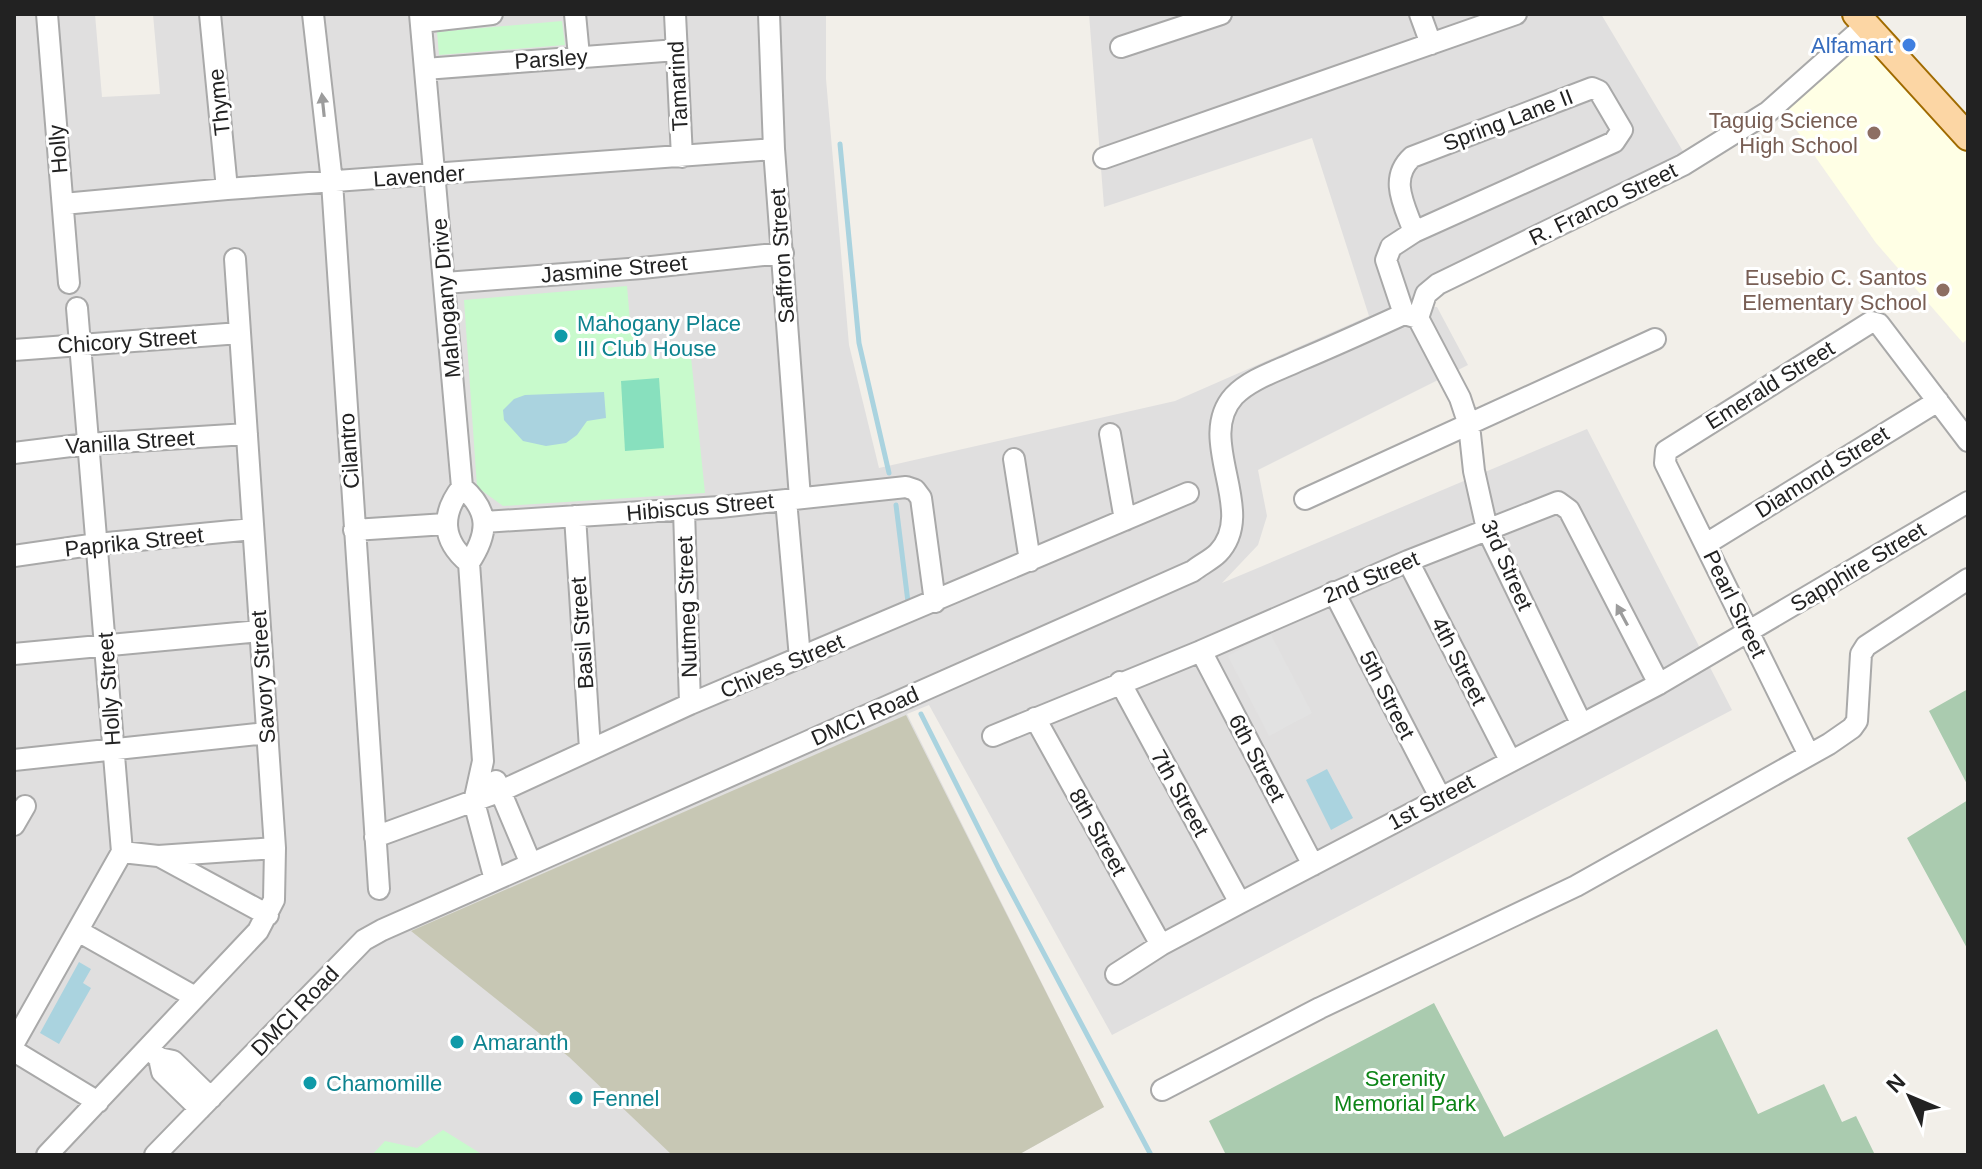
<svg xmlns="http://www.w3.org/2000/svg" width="1982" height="1169" viewBox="0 0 1982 1169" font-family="Helvetica,sans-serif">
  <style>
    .residential { fill: #e0dfdf }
    .education { fill: #ffffe5 }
    .construction { fill: #c7c7b4 }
    .cemetery { fill: #aacbaf }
    .park { fill: #c8facc }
    .pitch { fill: #88e0be }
    .parking { fill: #e2e2e2 }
    .water { fill: #aad3df }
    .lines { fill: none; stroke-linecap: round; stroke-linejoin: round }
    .stream { stroke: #aad3df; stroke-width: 5 }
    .minor-casing { stroke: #a9a9a9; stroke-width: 24 }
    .major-casing { stroke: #a06b00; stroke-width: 30 }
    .minor { stroke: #fff; stroke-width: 20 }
    .major { stroke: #fcd6a4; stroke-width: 26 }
    .oneway { fill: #9c9c9c }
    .shop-dot { fill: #3f7fe0; stroke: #fff; stroke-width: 3 }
    .education-dot { fill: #8d6e63; stroke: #fff; stroke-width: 3 }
    .culture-dot { fill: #0f9aa8; stroke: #fff; stroke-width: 3 }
    .labels { text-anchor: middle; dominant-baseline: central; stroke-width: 6; stroke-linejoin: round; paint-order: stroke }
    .shop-label { font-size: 22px; fill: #366cbe; stroke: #fff; text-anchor: end }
    .street-label { font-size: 22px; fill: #222; stroke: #fff }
    .education-label { font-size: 22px; fill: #785e54; stroke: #fff; text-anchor: end }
    .culture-label { font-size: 22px; fill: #0d838f; stroke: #fff; text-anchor: start }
    .park-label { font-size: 22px; fill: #0c8416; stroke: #fff }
  </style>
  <rect width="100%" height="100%" fill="#f2efe9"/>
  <!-- residential -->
  <path class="residential" d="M14,14H95L102,97L160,94L153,14H826V79L849,345L879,468L1175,401L1369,316L1312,138L1104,207L1089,14H1601L1687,158L1417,307H1437L1468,365L1258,470L1267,516L1258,545L1222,583L1587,429L1732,710L1112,1035L929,705L907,714L1104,1107L1018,1155H14Z"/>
  <!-- education -->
  <path class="education" d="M1868,34L1968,154V338L1963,343L1876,243L1783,111Z"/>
  <!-- construction -->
  <path class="construction" d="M906,715L1104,1107L1018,1155H672L569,1057L411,931Z"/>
  <!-- cemetery -->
  <path class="cemetery" d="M1968,689V786L1929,711Z
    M1968,800V950L1907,838Z
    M1434,1003L1504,1137L1717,1029L1758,1114L1824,1084L1842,1122L1856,1116L1875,1155H1226L1209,1121Z"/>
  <!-- park -->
  <path class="park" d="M562,21L565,45L439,55L437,32Z
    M627,286L631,333L654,359L691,357L705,493L503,506L477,487L464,300Z
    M443,1130L483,1155H372L385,1141L417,1148Z"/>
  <!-- pitch -->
  <path class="pitch" d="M659,378L664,448L625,451L621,381Z"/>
  <!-- parking -->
  <path class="parking" d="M1270,633L1312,713L1269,736L1228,656Z"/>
  <!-- water -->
  <path class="water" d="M604,392L606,418L587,421L577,435L566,443L546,446L523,441L504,420L503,410L514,399L525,395Z
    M1327,769L1353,818L1331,830L1306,780Z
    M79,962L91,969L83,983L91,988L59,1044L40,1033Z"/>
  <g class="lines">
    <!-- stream -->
    <path class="stream" d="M840,144L859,343L889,473
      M896,505L908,602
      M921,714L999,869L1151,1155"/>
    <defs>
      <path id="minor" d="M47,14L69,283
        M210,14L227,189
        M313,14L332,182L379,889
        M420,14L462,487
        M575,14L579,56
        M675,14L682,157
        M769,14L774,149L800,498
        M1420,14L1431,44
        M421,22L492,14
        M1121,47L1221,14
        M425,69L677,50
        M1104,158L1516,14
        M63,204L227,189L774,149
        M445,283L642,268L783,253
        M1404,314L1386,260L1391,247L1414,232L1614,142L1622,130L1599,91L1592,88L1412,157C1388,179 1405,206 1414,232
        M1418,318L1426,294L1438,284L1683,165L1768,112L1866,25
        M14,350L240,333
        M1110,434L1125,520
        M14,453L87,444L247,434
        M1014,459L1030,561
        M462,487C490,511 489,533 469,563C441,540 441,514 462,487Z
        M1305,499L1655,339
        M786,500L800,658
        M684,510L690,704
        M575,516L590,749
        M484,522L720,507L906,487L915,490L921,498L935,602
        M354,530L446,524
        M1706,544L1938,401
        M14,556L97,544L253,529
        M1408,561L1510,760
        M469,563L483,761L474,802L495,880
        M1334,592L1440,797
        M1201,651L1313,865
        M14,654L260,631
        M1120,682L1240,903
        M1035,718L1161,945
        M993,736L1201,651L1408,561L1558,502L1569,510L1659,684
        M1809,755L1665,463L1666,451L1871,322L1879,324L1968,441
        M14,760L267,733
        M496,781L531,864
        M14,825L25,806
        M375,837L501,791L690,704L1188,493
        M122,852L158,856L275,848
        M159,856L268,915
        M78,931L195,997
        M1116,974L1161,945L1240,903L1659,684L1968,502
        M14,1043L122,852L77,308
        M148,1048L159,1058L173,1061L211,1098
        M14,1051L98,1102
        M159,1058L162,1072L200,1109
        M1162,1090L1320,1008L1576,886L1829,744L1852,728L1857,721L1861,654L1866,646L1968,579
        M47,1155L258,931L274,900L275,848L235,259
        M155,1155L364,940L382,930L1193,571C1200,565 1211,560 1218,553C1259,511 1194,440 1234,396C1250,379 1277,371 1298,361C1334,346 1369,330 1404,314L1418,318L1460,398L1469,425L1474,471L1487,529L1581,723"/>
      <path id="major" d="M1856,14L1968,137"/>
    </defs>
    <!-- minor casing -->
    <use href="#minor" class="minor-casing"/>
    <!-- major casing -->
    <use href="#major" class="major-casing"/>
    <!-- minor -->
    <use href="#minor" class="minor"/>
    <!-- major -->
    <use href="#major" class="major"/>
  </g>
  <!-- one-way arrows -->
  <defs><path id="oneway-solid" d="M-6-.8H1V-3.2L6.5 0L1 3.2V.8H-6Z" transform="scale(2)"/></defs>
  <g class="oneway">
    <use href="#oneway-solid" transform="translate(323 105) rotate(-96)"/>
    <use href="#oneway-solid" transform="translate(1622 615) rotate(-118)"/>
  </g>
  <!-- markers -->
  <circle class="shop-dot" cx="1909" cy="45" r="8"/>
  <g class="education-dot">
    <circle cx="1874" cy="133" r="8"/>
    <circle cx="1943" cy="290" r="8"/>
  </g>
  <g class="culture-dot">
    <circle cx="561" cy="336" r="8"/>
    <circle cx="457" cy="1042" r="8"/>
    <circle cx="310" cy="1083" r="8"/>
    <circle cx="576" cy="1098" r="8"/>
  </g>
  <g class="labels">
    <!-- shop labels -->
    <g class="shop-label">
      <text x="1893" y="45">Alfamart</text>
    </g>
    <!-- street labels -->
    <g class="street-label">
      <text transform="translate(551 59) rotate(-4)">Parsley</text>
      <text transform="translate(678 86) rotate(-93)">Tamarind</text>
      <text transform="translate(219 102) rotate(-96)">Thyme</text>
      <text transform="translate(1508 120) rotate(-21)">Spring Lane II</text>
      <text transform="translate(58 149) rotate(-95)">Holly</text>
      <text transform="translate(419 176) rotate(-4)">Lavender</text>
      <text transform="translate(1603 204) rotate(-26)">R. Franco Street</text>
      <text transform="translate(782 256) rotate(-94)">Saffron Street</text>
      <text transform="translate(614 269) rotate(-5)">Jasmine Street</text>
      <text transform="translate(446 298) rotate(-95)">Mahogany Drive</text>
      <text transform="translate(127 341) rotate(-4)">Chicory Street</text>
      <text transform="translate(1770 385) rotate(-32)">Emerald Street</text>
      <text transform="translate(130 442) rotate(-4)">Vanilla Street</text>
      <text transform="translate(349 451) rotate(-94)">Cilantro</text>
      <text transform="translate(1822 472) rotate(-32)">Diamond Street</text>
      <text transform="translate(700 507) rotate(-5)">Hibiscus Street</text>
      <text transform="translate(134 542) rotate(-6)">Paprika Street</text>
      <text transform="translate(1507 565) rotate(66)">3rd Street</text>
      <text transform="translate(1858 567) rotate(-31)">Sapphire Street</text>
      <text transform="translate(1371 577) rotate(-23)">2nd Street</text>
      <text transform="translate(1735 604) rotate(64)">Pearl Street</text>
      <text transform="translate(687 607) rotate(-92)">Nutmeg Street</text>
      <text transform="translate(582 633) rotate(-94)">Basil Street</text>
      <text transform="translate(1459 661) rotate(63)">4th Street</text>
      <text transform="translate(782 666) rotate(-23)">Chives Street</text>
      <text transform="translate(263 677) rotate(-94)">Savory Street</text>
      <text transform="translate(109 689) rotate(-94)">Holly Street</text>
      <text transform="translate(1387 695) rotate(63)">5th Street</text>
      <text transform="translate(865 716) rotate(-24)">DMCI Road</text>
      <text transform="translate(1257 758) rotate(62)">6th Street</text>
      <text transform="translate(1180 793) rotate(61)">7th Street</text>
      <text transform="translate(1431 802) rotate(-28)">1st Street</text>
      <text transform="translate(1098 832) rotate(61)">8th Street</text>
      <text transform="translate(295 1011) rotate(-46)">DMCI Road</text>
    </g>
    <!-- education labels -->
    <g class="education-label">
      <text x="1858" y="120">Taguig Science<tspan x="1858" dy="25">High School</tspan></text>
      <text x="1927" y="277">Eusebio C. Santos<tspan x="1927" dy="25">Elementary School</tspan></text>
    </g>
    <!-- culture labels -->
    <g class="culture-label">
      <text x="577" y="323">Mahogany Place<tspan x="577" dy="25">III Club House</tspan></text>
      <text x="473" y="1042">Amaranth</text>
      <text x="326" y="1083">Chamomille</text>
      <text x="592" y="1098">Fennel</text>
    </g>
    <!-- park labels -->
    <g class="park-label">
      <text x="1405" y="1078">Serenity<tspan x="1405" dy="25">Memorial Park</tspan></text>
    </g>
  </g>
  <!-- border -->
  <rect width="1982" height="1169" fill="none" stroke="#222222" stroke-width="32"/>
  <!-- north arrow -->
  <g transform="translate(1910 1097) rotate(314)" stroke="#ffffff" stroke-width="6" paint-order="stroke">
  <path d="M0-6L14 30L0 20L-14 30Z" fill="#222222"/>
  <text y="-12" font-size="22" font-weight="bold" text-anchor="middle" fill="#222222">N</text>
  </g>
</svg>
